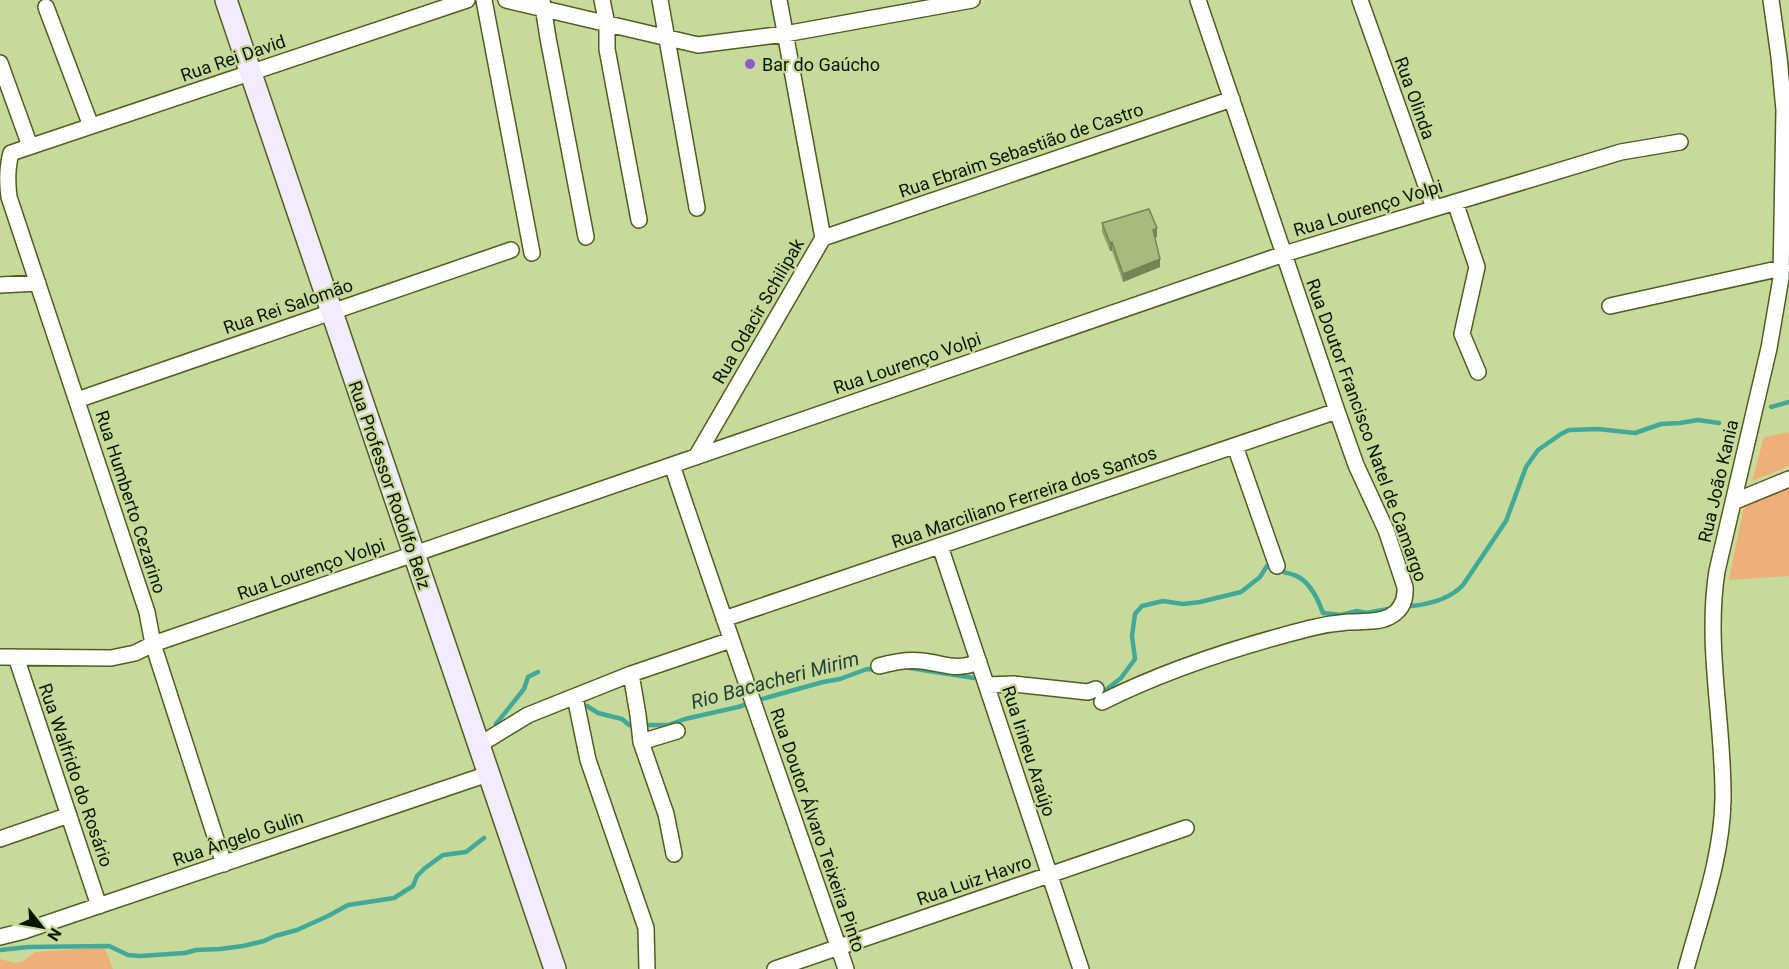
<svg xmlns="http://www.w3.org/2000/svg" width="1789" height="969" viewBox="0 0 1789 969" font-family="Roboto,sans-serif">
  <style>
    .green { fill: #eeaf79 }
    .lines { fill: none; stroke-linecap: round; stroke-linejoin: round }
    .stream { stroke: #40a999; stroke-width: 4.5 }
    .street-casing { stroke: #4f5d20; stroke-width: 18 }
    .secondary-casing { stroke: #4f5d20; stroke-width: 24 }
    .street { stroke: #fff; stroke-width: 15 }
    .secondary { stroke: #f1ebfc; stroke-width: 21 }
    .wall { fill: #91a16b }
    .shaded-wall { fill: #768357 }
    .building { fill: #a9bb7c; stroke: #768357; stroke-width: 1.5 }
    .poi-dot { fill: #8d58d1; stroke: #c8da9a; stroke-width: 2 }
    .labels { text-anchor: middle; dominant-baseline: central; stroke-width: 4.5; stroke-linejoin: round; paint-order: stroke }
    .street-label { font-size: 18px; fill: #0e1400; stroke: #c8da9a }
    .poi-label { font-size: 18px; fill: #0e1400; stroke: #c8da9a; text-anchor: start }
    .water-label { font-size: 20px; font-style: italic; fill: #21413b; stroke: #c8da9a }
  </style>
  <rect width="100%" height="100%" fill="#c8da9a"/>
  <!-- green -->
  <path class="green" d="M1789,432V466L1752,481L1764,437Z
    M1789,487V576L1729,580L1744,505Z
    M104,947L113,969H0V959L15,963L22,962L35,952Z"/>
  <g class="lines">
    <!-- stream -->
    <path class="stream" d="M1771,407L1789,402
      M1412,606C1430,604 1450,599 1463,585L1506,521L1526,467L1538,450L1561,434L1569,430L1598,429L1635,433L1661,424L1680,423L1698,420L1719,423
      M903,667L974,678
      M1097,697L1121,678L1135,659L1132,636L1135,614L1142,606L1163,601L1183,604L1200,602L1241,592L1260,577L1267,566L1277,567C1286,575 1284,571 1294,575C1309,580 1318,599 1323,613L1341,615L1357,611L1366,613L1394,608
      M587,706L598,713L622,719L629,725H668L685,719L738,707L769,697L823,682L840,679L867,669L877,670
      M496,724L524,689L528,677L538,672
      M0,950L28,947L109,946L128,955L140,956L185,953L196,950L220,949L243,946L264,941L275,936L297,930L328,916L348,905L394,898L413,886L417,876L425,868L443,855L466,852L484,838"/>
    <defs>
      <path id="street" d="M484,0L532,253
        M506,0L698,45L785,34L972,0
        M542,0L548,38L586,237
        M602,0L607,24V49L639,220
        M660,0L697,208
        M1360,0L1434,208
        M46,7L91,126
        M0,63L30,146
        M1455,202L1477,267L1462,334L1478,372
        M823,238L1232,99
        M0,285L38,283
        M1610,306L1782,268
        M77,400L511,250
        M1235,446L1277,566
        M696,457L823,238L779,0
        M672,465C728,633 788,801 846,969
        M1733,502L1789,479
        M940,546L1081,969
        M724,619L1337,411
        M0,657L111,658L135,653L153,644L1284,254L1621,152L1680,142
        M16,657L99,906
        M879,666C893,662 907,659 922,661C947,664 954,671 979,662
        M631,674L638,715L641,742L666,814L674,854
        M987,685L1014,684L1088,692L1096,689
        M575,697L588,760L646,928L647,969
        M1102,702C1168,669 1240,646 1311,628C1323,625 1335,623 1348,622C1361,621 1377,623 1389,617C1401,611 1406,601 1405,587L1386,530L1356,465L1337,411L1198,0
        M641,742L677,731
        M479,745L528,715L631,674L731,640
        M0,839L69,815
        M224,864L153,644L147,612L9,197C7,182 7,168 11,153L467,0
        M0,937L24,931L488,774
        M775,969L1186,828
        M1686,969C1701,914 1722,857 1723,800C1724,723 1705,647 1717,571L1769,348L1781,278L1784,110L1779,57L1771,0"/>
      <path id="secondary" d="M226,0L555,969"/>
    </defs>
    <!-- street casing -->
    <use href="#street" class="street-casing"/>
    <!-- secondary casing -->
    <use href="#secondary" class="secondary-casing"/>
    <!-- street -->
    <use href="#street" class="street"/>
    <!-- secondary -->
    <use href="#secondary" class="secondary"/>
  </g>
  <!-- wall -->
  <path class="wall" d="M1102,223L1157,237H1155L1160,267L1123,282L1112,251H1110L1102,232Z"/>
  <!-- shaded-wall -->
  <path class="shaded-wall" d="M1157,228V237L1153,238V230Z
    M1112,242V251H1110V243Z
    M1160,259V267L1123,282V274Z"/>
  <!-- building -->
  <path class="building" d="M1149,209L1157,228L1153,230L1160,259L1123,274L1112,242L1110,243L1102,223Z"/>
  <!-- markers -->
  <circle class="poi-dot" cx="750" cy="64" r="6"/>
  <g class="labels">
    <!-- street labels -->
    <g class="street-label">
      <text transform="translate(233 58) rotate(-19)">Rua Rei David</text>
      <text transform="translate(1415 98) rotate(70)">Rua Olinda</text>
      <text transform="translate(1021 150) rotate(-19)">Rua Ebraim Sebastião de Castro</text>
      <text transform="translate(1368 208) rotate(-17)">Rua Lourenço Volpi</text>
      <text transform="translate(288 306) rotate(-19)">Rua Rei Salomão</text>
      <text transform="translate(758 311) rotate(-60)">Rua Odacir Schilipak</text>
      <text transform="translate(907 363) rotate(-19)">Rua Lourenço Volpi</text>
      <text transform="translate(1367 430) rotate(70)">Rua Doutor Francisco Natel de Camargo</text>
      <text transform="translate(1718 481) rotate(-77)">Rua João Kania</text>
      <text transform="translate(390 485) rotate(71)">Rua Professor Rodolfo Belz</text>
      <text transform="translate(1024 497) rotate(-19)">Rua Marciliano Ferreira dos Santos</text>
      <text transform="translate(131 502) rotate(72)">Rua Humberto Cezarino</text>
      <text transform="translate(311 569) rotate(-19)">Rua Lourenço Volpi</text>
      <text transform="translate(1029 751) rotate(72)">Rua Irineu Araújo</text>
      <text transform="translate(76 775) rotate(71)">Rua Walfrido do Rosário</text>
      <text transform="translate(818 830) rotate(71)">Rua Doutor Álvaro Teixeira Pinto</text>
      <text transform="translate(238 838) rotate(-19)">Rua Ângelo Gulin</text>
      <text transform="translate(974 880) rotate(-19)">Rua Luiz Havro</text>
    </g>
    <!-- poi labels -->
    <g class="poi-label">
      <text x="762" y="64">Bar do Gaúcho</text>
    </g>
    <!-- water labels -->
    <g class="water-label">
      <text transform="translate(775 680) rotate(-15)">Rio Bacacheri Mirim</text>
    </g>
  </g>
  <!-- north arrow -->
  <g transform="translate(42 927) rotate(121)" stroke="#c8da9a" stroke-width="4.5" paint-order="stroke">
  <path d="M0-4.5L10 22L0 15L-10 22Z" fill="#0e1400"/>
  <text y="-9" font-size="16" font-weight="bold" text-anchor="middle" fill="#0e1400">N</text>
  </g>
</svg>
